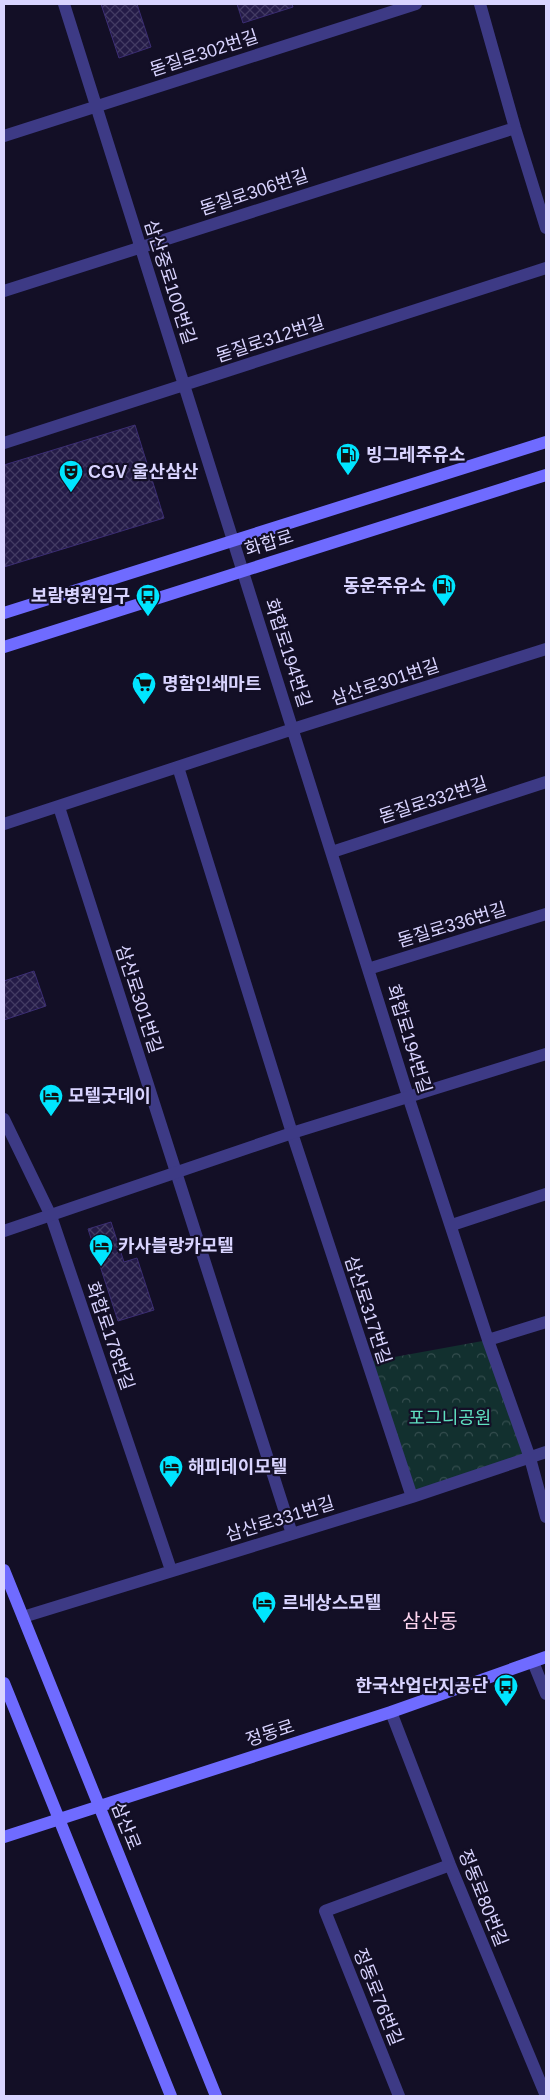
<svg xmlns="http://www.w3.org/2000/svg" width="550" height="2100" viewBox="0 0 550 2100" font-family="Arial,'Noto Sans KR',sans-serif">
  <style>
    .park { fill: url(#park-crowns) }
    .building { fill: url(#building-cross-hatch); stroke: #3b2d73 }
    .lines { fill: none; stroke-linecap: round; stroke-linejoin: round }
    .minor { stroke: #3d3a85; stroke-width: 12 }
    .tertiary { stroke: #3d3a85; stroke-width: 12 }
    .secondary { stroke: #6f6bff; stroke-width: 12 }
    .labels { text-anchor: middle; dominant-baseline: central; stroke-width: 4.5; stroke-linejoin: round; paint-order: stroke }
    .street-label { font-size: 18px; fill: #d9d4ff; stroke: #130f26 }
    .poi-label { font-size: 18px; font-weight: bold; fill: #d9d4ff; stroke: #130f26; text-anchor: start }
    .park-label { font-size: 18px; fill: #5fe0c0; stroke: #130f26 }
    .quarter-label { font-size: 20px; fill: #ffd6f0; stroke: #130f26 }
  </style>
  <defs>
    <pattern id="park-crowns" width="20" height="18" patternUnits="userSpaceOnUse" patternTransform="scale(1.25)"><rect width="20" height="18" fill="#12302f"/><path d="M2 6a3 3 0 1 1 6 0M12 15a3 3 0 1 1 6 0" fill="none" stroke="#344d4e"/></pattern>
    <pattern id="building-cross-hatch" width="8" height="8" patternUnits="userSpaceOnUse" patternTransform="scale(1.25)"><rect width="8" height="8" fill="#241b47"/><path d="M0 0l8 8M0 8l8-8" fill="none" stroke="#433b63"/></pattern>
  </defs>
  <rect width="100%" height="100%" fill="#130f26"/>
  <!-- park -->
  <path class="park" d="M488,1340L530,1458L412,1497L367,1362Z"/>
  <!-- building -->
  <path class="building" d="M101,4H137L151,47L119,58Z
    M237,4H292L293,7L243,23Z
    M135,425L164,518L4,567V465Z
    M34,971L46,1006L4,1020V981Z
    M111,1222L124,1262L137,1258L154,1310L118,1321L88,1229Z"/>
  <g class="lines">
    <!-- minor -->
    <path class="minor" d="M64,4L408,1096L488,1340L530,1458L546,1517
      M480,4L515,128L546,228
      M4,136L416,4
      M4,291L515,128
      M4,443L546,268
      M178,767L292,1133L412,1497
      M59,807L292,1534
      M4,824L293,729L546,649
      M332,852L546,782
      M368,969L546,914
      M4,1119L51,1216L171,1570
      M452,1225L546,1194
      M488,1340L546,1322
      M23,1617L412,1497L546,1452
      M533,1662L546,1694
      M391,1712L450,1865L546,2096
      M399,2096L325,1911L450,1865"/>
    <!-- tertiary -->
    <path class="tertiary" d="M4,1231L292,1133L546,1054"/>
    <!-- secondary -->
    <path class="secondary" d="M4,613L546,442
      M4,647L546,475
      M4,1570L216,2096
      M4,1683L171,2096
      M4,1837L391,1712L546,1657"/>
  </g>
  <!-- icons -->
  <defs>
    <symbol id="fuel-pin" viewBox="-11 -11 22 30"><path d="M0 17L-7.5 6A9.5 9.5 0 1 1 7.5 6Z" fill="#00e5ff" stroke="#130f26"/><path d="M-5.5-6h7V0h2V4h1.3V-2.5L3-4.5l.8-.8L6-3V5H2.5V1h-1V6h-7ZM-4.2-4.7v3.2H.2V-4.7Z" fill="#111"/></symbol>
    <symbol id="theatre-pin" viewBox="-11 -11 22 30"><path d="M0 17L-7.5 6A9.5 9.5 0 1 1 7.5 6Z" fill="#00e5ff" stroke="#130f26"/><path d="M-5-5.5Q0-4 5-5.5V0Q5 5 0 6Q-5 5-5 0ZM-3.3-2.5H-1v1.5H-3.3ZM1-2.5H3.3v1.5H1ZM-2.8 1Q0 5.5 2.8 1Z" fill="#111"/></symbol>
    <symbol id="bus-pin" viewBox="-11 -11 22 30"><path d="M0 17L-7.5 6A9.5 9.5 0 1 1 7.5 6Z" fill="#00e5ff" stroke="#130f26"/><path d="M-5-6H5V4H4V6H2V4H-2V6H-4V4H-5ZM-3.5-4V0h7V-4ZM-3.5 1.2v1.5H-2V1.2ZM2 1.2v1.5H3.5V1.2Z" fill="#111"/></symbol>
    <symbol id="supermarket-pin" viewBox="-11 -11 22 30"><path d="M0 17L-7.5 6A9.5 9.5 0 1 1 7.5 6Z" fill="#00e5ff" stroke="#130f26"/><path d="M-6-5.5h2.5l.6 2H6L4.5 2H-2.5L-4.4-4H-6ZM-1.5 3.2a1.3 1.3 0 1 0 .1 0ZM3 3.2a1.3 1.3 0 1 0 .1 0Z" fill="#111"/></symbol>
    <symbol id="hotel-pin" viewBox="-11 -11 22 30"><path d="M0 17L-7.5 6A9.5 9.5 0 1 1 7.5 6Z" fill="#00e5ff" stroke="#130f26"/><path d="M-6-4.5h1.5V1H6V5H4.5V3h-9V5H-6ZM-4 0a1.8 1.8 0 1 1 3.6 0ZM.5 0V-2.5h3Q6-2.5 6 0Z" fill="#111"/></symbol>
  </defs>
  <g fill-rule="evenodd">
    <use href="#fuel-pin" x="334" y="441" width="28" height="38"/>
    <use href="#theatre-pin" x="57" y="458" width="28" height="38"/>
    <use href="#fuel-pin" x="430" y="572" width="28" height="38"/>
    <use href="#bus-pin" x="134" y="582" width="28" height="38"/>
    <use href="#supermarket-pin" x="130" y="670" width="28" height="38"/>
    <use href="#hotel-pin" x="37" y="1082" width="28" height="38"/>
    <use href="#hotel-pin" x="87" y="1232" width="28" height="38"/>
    <use href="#hotel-pin" x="157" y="1453" width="28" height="38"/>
    <use href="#hotel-pin" x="250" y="1589" width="28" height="38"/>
    <use href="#bus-pin" x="492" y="1672" width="28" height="38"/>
  </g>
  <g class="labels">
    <!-- street labels -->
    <g class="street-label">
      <text transform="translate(204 53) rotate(-18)">돋질로302번길</text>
      <text transform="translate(254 192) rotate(-18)">돋질로306번길</text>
      <text transform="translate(170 282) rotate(72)">삼산중로100번길</text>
      <text transform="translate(270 339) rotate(-18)">돋질로312번길</text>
      <text transform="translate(269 543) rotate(-17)">화합로</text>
      <text transform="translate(288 653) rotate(72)">화합로194번길</text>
      <text transform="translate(385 682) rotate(-18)">삼산로301번길</text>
      <text transform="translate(433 800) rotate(-18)">돋질로332번길</text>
      <text transform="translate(452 925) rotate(-17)">돋질로336번길</text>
      <text transform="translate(139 999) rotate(72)">삼산로301번길</text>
      <text transform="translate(409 1039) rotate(73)">화합로194번길</text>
      <text transform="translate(368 1310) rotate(72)">삼산로317번길</text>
      <text transform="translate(110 1336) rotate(71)">화합로178번길</text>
      <text transform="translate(280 1519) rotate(-17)">삼산로331번길</text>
      <text transform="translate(270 1733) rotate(-18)">정동로</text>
      <text transform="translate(126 1826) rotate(68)">삼산로</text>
      <text transform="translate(483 1898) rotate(68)">정동로80번길</text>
      <text transform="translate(378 1997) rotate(68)">정동로76번길</text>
    </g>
    <!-- poi labels -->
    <g class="poi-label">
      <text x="366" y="455">빙그레주유소</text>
      <text x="88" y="472">CGV 울산삼산</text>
      <text x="426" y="586" text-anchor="end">동운주유소</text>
      <text x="130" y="596" text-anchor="end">보람병원입구</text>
      <text x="162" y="684">명함인쇄마트</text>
      <text x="68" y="1096">모텔굿데이</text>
      <text x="118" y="1246">카사블랑카모텔</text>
      <text x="188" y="1467">해피데이모텔</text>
      <text x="282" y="1603">르네상스모텔</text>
      <text x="488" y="1686" text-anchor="end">한국산업단지공단</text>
    </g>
    <!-- park labels -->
    <g class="park-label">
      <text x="450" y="1418">포그니공원</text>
    </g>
    <!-- quarter labels -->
    <g class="quarter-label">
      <text x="430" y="1621">삼산동</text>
    </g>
  </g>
  <!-- border -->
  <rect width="550" height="2100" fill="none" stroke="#d9d4ff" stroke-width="10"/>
</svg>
